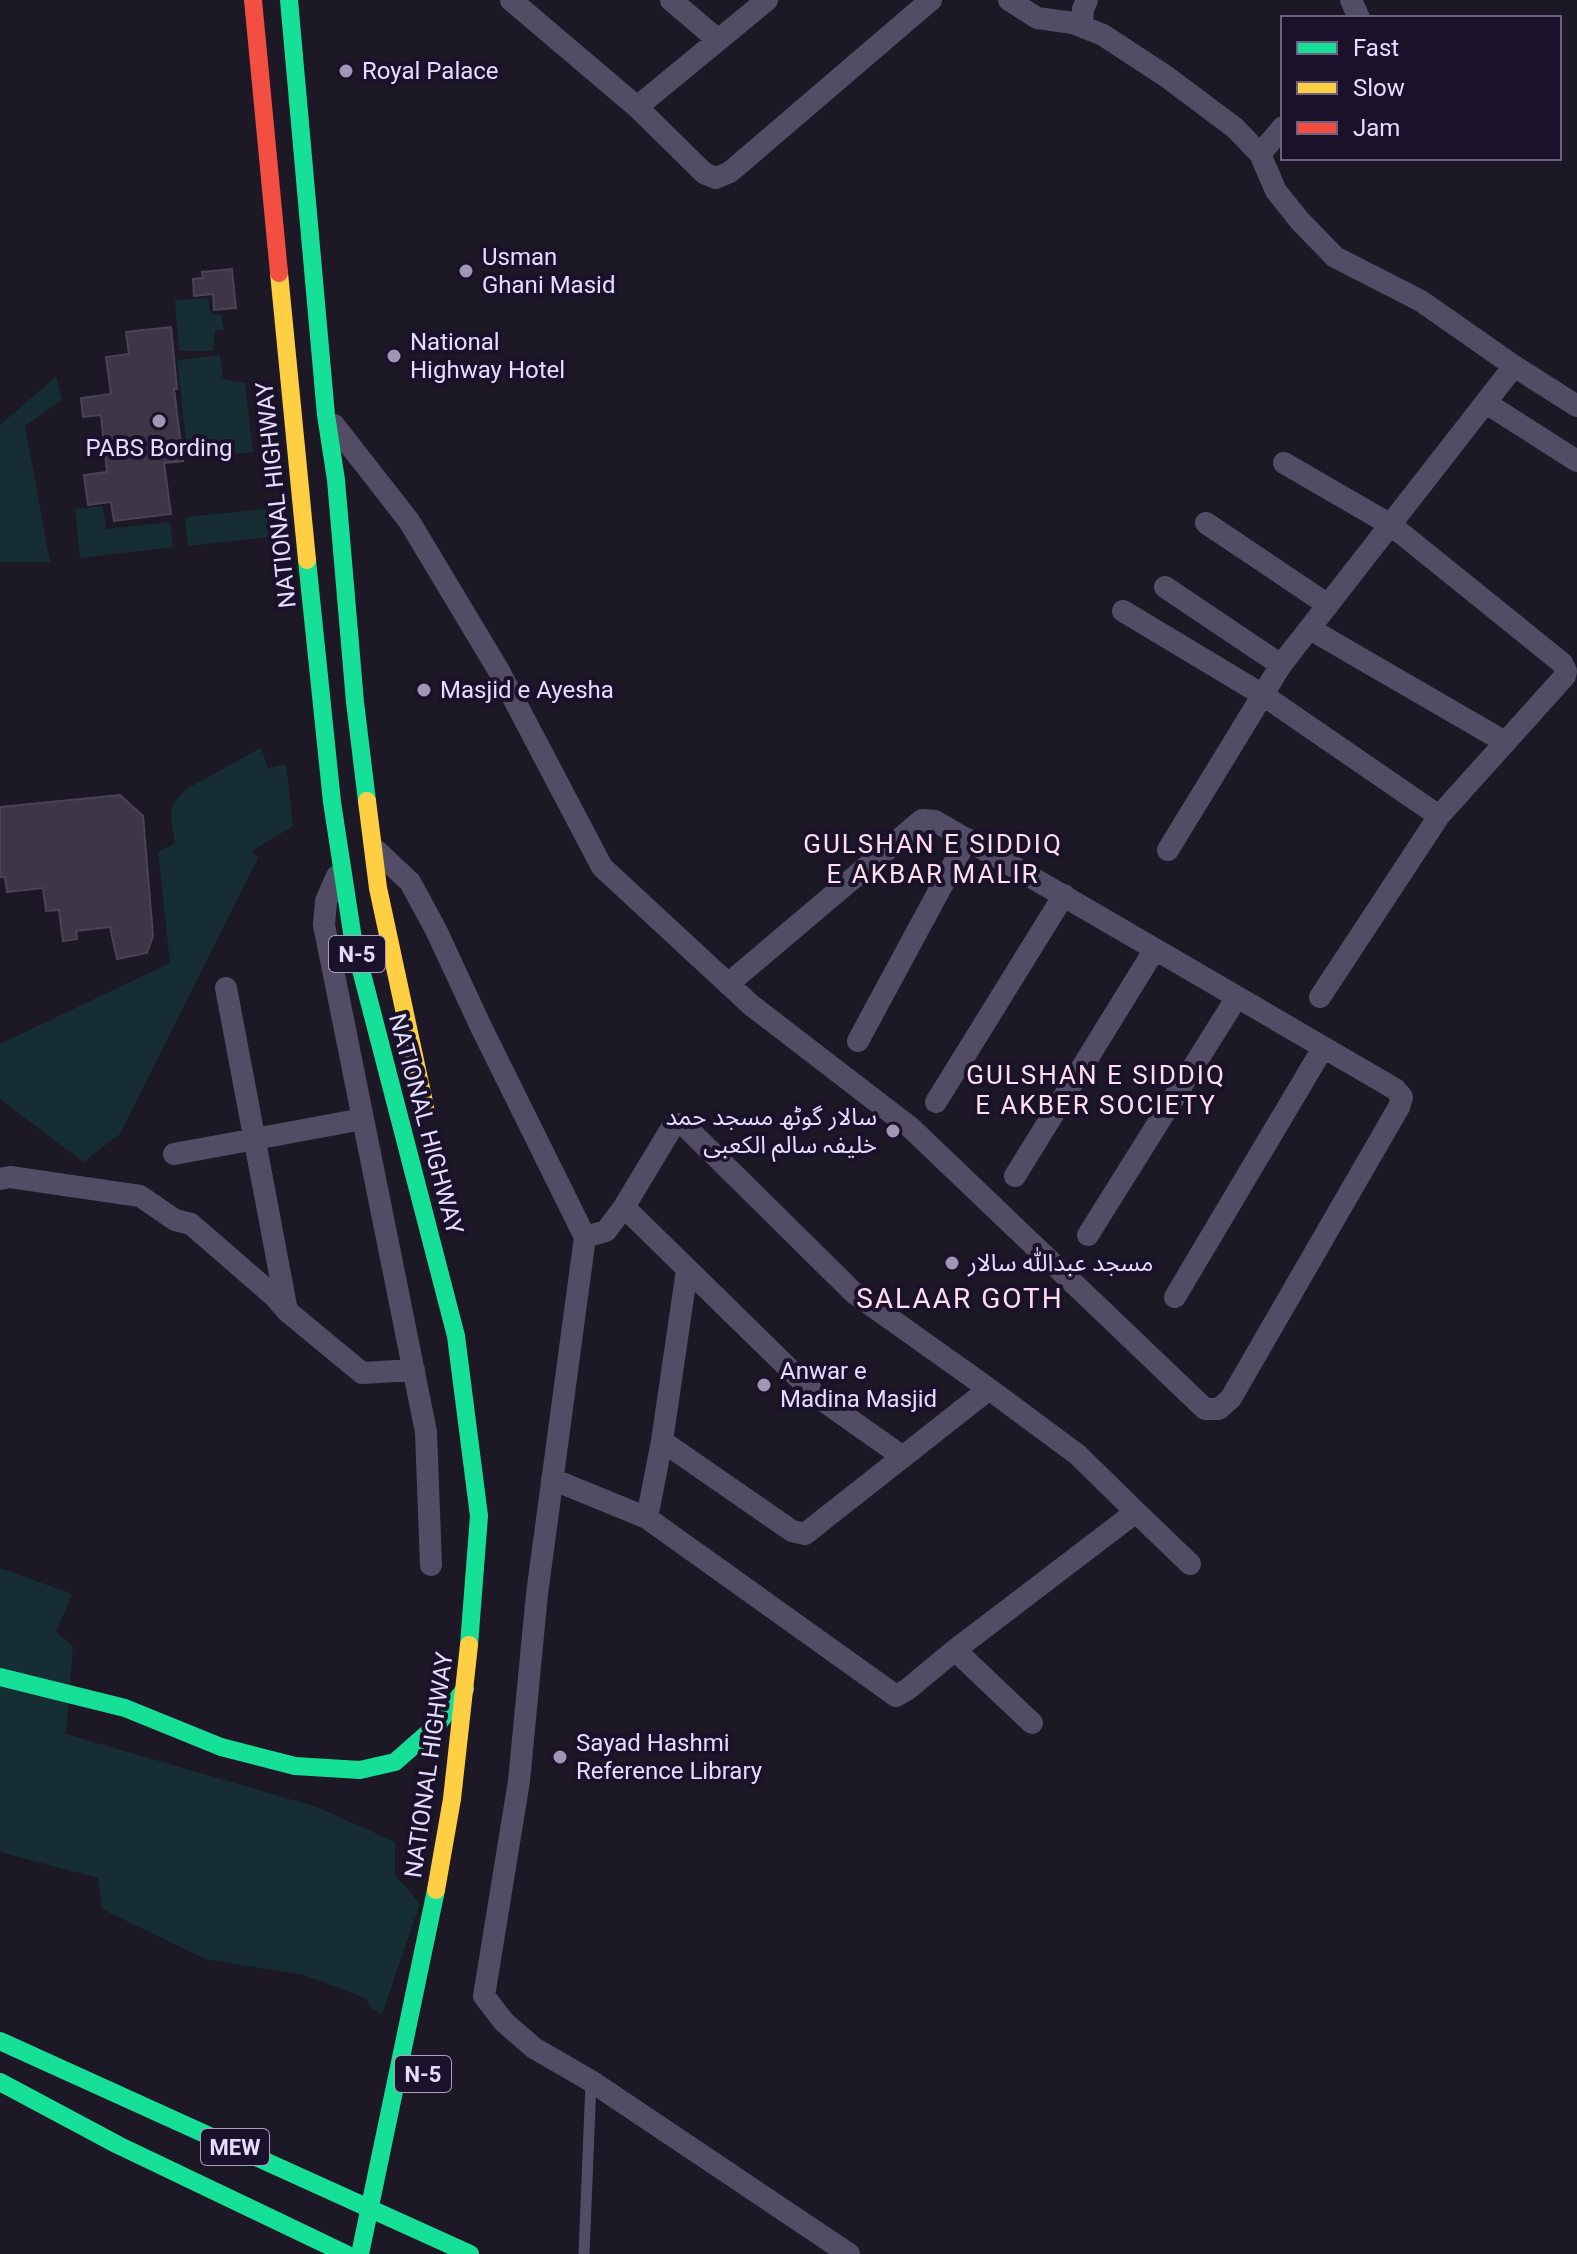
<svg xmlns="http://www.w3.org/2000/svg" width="1577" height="2254" viewBox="0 0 1577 2254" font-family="Roboto,'Noto Sans Arabic',sans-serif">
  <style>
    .green { fill: #162e33 }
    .building { fill: #3c3646; stroke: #4a4358; stroke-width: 2 }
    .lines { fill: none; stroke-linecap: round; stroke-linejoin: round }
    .lane { stroke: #524d65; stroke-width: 11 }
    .street { stroke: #524d65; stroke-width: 22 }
    .fast { stroke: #16e098; stroke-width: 18 }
    .slow { stroke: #ffcf43; stroke-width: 18 }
    .jam { stroke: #f24e42; stroke-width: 18 }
    .fast-bridge { stroke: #16e098; stroke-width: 18 }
    .poi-dot { fill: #9f97b3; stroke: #1a122b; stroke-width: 3 }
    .labels { text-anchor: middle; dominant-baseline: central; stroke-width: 8; stroke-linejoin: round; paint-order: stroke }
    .shield { fill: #1a122b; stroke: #a99fbf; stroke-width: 2 }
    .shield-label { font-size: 22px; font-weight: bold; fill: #e6dcff }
    .poi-label { font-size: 24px; fill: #e6dcff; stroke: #1a122b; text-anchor: start }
    .street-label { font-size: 24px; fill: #e6dcff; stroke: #1a122b }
    .neighbourhood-label { font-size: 26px; letter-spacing: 2px; fill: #ffdeed; stroke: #1a122b }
    .quarter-label { font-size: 28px; letter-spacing: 2px; fill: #ffdeed; stroke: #1a122b }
  </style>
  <rect width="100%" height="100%" fill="#1c1825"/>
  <!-- green -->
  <path class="green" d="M208,298L211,314L221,315L224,330H215L213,351H179L175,300Z
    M220,355L223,379L245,383L253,452L188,459L177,360Z
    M56,377L62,400L25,426L50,562H0V425Z
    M103,506L106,529L170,522L173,547L80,558L75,509Z
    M266,509L269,537L188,546L185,517Z
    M261,748L268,768L286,764L293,826L252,851L258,858L120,1134L83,1162L0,1099V1044L170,963L158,852L175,843C171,815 165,808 188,788Z
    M0,1568L72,1594L56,1632L73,1646L66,1734L317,1807L395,1842V1875L420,1904L382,2014L372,2009L365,1998L304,1975L205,1959L102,1909L98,1878L0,1852Z"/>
  <!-- building -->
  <path class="building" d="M232,269L236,308L214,310L213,294L194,296L193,279L203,278L202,272Z
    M171,327L177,389H174L183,461L164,463L171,514L114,521L111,502L88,505L84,475L107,472L101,415L83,417L81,398L111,394L106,357L129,354L126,332Z
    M120,795L143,816L153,936L147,953L117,959L110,927L76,931L77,939L63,941L59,910L46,911L43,888L7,892L5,877H0V807Z"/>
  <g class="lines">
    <!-- lane -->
    <path class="lane" d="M584,2254L591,2082"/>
    <!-- street -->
    <path class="street" d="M511,0L637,107L704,173L716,178L730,172L931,0
      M671,0L718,40
      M1009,0L1037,18L1073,23L1103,35L1167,77L1235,128L1260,154L1276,191L1300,221L1335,257L1421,301L1514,366L1577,406
      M1351,0L1359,18
      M1082,26L1083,9L1087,0
      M637,107L767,0
      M1260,154L1283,127
      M1486,403L1577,461
      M334,425L409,521L499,671L602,867L751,1005L911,1128L1205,1409H1219L1231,1398L1399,1107L1402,1097L1395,1089L935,821L922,820L728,984
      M1284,463L1391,525L1562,663L1566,671L1565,676L1439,816L1320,997
      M1206,523L1328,605
      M1165,587L1281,665
      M1123,611L1263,695L1439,816
      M1310,629L1505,742
      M1168,850L1281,665L1514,366
      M377,851L410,882L436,930L482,1029L585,1237L537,1594L519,1781L484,1996L504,2022L534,2048L591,2081L849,2254
      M337,876L326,901L324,925L426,1432L431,1565
      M226,988L287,1311
      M858,1041L967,839
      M936,1102L1064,895
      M174,1154L363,1119
      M1015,1176L1155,949
      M0,1179L10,1177L140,1196L175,1220L191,1224L275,1297L287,1311L362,1373L414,1370
      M624,1207L671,1129L677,1124L684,1125L854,1293L989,1389L805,1534L792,1531L662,1441
      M1088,1235L1237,997
      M585,1237L606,1231L624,1207L818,1397L903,1457
      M1175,1297L1323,1048
      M552,1479L647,1518L896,1696L908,1689L955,1650L1136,1512L1078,1455L989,1389
      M1136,1512L1190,1564
      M647,1518L662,1441L687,1270
      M955,1650L1032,1723"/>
    <!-- fast -->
    <path class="fast" d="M289,0L326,415L336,480L355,702L367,801
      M307,560L332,802L353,939L456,1336L479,1516L469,1645
      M0,1677L125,1708L221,1747L295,1766L360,1770L395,1762L437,1725L465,1689
      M0,2082L118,2145L346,2254
      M360,2254L436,1890"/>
    <!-- slow -->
    <path class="slow" d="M279,273L307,560
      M367,801L378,888L425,1107
      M436,1890L452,1799L469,1645"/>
    <!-- jam -->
    <path class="jam" d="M253,0L279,273"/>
    <!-- fast-bridge -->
    <path class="fast-bridge" d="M0,2041L470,2254"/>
  </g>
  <!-- markers -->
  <g class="poi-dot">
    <circle cx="346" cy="71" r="8"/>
    <circle cx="466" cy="271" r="8"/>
    <circle cx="394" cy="356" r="8"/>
    <circle cx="159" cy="421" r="8"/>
    <circle cx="424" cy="690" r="8"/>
    <circle cx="893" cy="1131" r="8"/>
    <circle cx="952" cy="1263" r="8"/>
    <circle cx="764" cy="1385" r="8"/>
    <circle cx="560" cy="1757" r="8"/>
  </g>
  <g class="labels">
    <!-- shield labels -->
    <g class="shield">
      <rect x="329" y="936" width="56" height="36" rx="6"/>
      <rect x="395" y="2056" width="56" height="36" rx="6"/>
      <rect x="201" y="2129" width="68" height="36" rx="6"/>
    </g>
    <g class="shield-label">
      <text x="357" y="954">N-5</text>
      <text x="423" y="2074">N-5</text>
      <text x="235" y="2147">MEW</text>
    </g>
    <!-- poi labels -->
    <g class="poi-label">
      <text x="362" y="71">Royal Palace</text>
      <text x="482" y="257">Usman<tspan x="482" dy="28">Ghani Masid</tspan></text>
      <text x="410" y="342">National<tspan x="410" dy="28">Highway Hotel</tspan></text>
      <text x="159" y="448" text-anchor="middle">PABS Bording</text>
      <text x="440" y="690">Masjid e Ayesha</text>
      <text x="877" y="1117" text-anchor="end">سالار گوٹھ مسجد حمد<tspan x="877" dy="28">خلیفہ سالم الکعبی</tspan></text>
      <text x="968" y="1263">مسجد عبداللّٰہ سالار</text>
      <text x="780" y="1371">Anwar e<tspan x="780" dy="28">Madina Masjid</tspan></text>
      <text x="576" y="1743">Sayad Hashmi<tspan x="576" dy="28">Reference Library</tspan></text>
    </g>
    <!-- street labels -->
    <g class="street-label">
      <text transform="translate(276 495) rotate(-96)">NATIONAL HIGHWAY</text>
      <text transform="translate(426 1124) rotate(75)">NATIONAL HIGHWAY</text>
      <text transform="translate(429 1765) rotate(-82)">NATIONAL HIGHWAY</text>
    </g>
    <!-- neighbourhood labels -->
    <g class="neighbourhood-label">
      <text x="933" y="844">GULSHAN E SIDDIQ<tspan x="933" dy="30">E AKBAR MALIR</tspan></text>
      <text x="1096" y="1075">GULSHAN E SIDDIQ<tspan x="1096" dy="30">E AKBER SOCIETY</tspan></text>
    </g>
    <!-- quarter labels -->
    <g class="quarter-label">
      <text x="960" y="1298">SALAAR GOTH</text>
    </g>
  </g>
  <!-- legend -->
  <rect x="1281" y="16" width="280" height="144" fill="#1a122b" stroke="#6c6380" stroke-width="2"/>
  <rect x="1297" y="42" width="40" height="12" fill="#16e098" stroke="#6c6380" stroke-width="2"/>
  <text x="1353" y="56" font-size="24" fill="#e6dcff">Fast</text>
  <rect x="1297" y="82" width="40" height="12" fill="#ffcf43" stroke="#6c6380" stroke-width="2"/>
  <text x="1353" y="96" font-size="24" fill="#e6dcff">Slow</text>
  <rect x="1297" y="122" width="40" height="12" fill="#f24e42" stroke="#6c6380" stroke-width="2"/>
  <text x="1353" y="136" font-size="24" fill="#e6dcff">Jam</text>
</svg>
